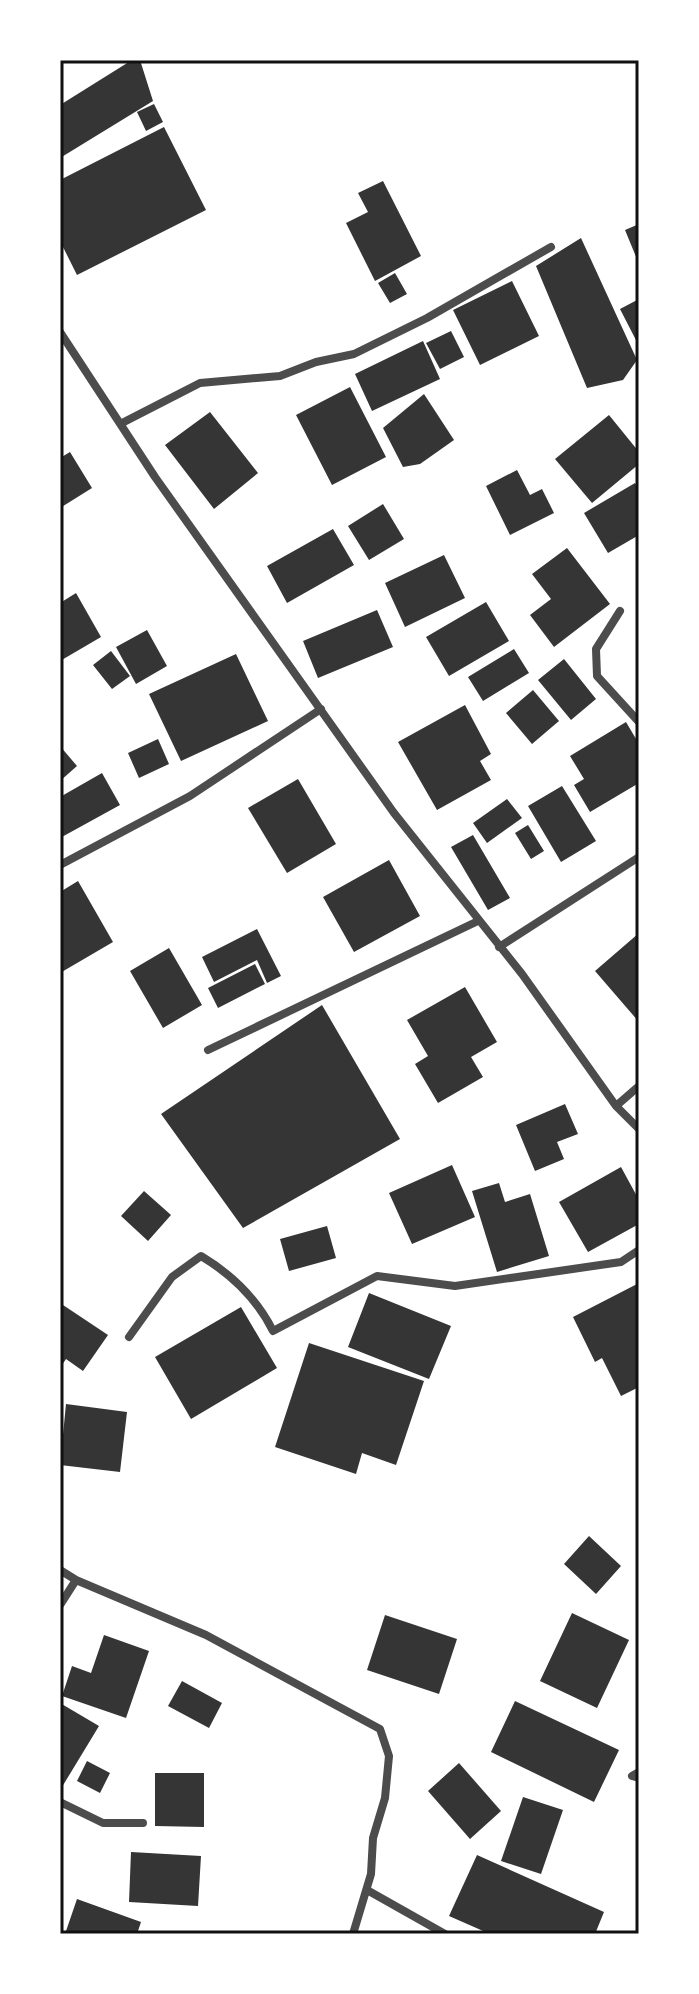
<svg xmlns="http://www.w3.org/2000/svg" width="699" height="1994" viewBox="0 0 699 1994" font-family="'Asap Condensed',sans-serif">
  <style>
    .building { fill: #353535 }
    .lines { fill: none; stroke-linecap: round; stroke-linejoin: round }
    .minor { stroke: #4c4c4c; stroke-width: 8 }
    .neatline { fill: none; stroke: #111; stroke-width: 3 }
  </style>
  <rect width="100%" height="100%" fill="#fff"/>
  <!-- building -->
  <path class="building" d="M132,60H140L153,101L60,158V105Z
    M154,104L163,122L146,131L137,112Z
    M164,127L206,210L77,275L60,241V180Z
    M383,181L421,256L375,281L346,223L368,212L358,193Z
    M639,224V264L625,230Z
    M581,238L637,360L623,380L587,388L536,266Z
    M395,273L407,294L390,303L378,283Z
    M512,281L539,336L480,365L453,310Z
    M639,299V346L620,309Z
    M451,331L464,357L440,369L426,343Z
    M423,341L440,379L372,411L355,374Z
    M350,387L386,457L332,485L296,415Z
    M424,394L454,440L420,464L403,467L383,428Z
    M210,412L258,473L214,509L165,445Z
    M609,415L639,452V464L592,503L555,459Z
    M70,452L92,488L60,508V458Z
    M517,470L530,495L542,489L554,513L510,535L486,486Z
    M635,483L639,490V535L608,553L584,513Z
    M383,504L404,539L369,560L348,526Z
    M333,529L354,565L287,603L267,566Z
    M567,548L610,604L554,647L530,615L551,599L532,574Z
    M444,555L465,598L405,627L385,583Z
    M76,593L101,637L60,661V603Z
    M486,602L509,641L449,676L426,637Z
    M377,610L393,647L318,678L303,641Z
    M147,630L167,666L136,684L116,647Z
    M514,649L529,673L483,701L468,677Z
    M111,651L130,676L112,689L93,665Z
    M236,654L268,721L181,761L149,694Z
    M564,659L596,699L571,720L538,680Z
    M533,690L559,721L532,744L506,713Z
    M465,705L491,754L480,761L491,780L437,810L398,742Z
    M626,722L639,744V783L590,812L574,785L584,779L570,756Z
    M158,739L169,764L139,778L128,753Z
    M60,746L77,766L60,781Z
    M102,773L120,805L60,838V797Z
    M298,779L336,844L287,873L248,808Z
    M562,786L596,841L561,862L528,806Z
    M507,799L522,818L487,843L473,823Z
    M528,825L544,851L531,859L515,833Z
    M473,835L510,898L488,910L451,847Z
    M389,860L420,916L354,952L323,897Z
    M78,881L113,942L60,973V892Z
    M257,929L281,976L267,983L257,960L214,982L202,957Z
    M639,933V1022L595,971Z
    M169,948L202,1005L163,1028L130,971Z
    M255,964L265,984L218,1008L208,988Z
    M465,987L497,1042L471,1057L483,1077L438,1103L415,1064L428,1056L407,1020Z
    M322,1005L400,1139L243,1228L161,1114Z
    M565,1104L578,1134L557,1142L564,1159L535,1171L516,1125Z
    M452,1165L475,1217L412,1244L389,1193Z
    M621,1167L639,1200V1224L588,1252L559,1202Z
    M499,1183L505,1202L530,1194L549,1256L497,1272L472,1191Z
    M144,1191L171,1215L148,1241L121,1216Z
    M327,1226L336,1258L289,1271L280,1239Z
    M639,1283V1387L621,1396L602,1358L595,1362L573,1317Z
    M369,1293L451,1326L429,1379L348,1347Z
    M60,1303L108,1335L83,1371L66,1359L60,1368Z
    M241,1307L277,1368L191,1419L155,1357Z
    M309,1343L424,1381L396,1465L362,1453L356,1474L275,1447Z
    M66,1404L127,1412L120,1472L60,1465Z
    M589,1536L621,1566L596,1594L564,1564Z
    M572,1613L629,1640L597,1708L540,1681Z
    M385,1615L457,1639L439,1694L367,1670Z
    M104,1635L149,1651L126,1718L62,1696L72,1666L91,1673Z
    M182,1681L222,1703L209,1728L168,1706Z
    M515,1701L619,1750L594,1802L491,1752Z
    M60,1703L99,1726L62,1787L60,1786Z
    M87,1761L110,1773L100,1793L77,1781Z
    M459,1763L501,1811L470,1839L428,1791Z
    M155,1773H204V1827L155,1826Z
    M523,1797L563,1810L541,1874L501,1861Z
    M131,1852L201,1856L198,1906L129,1902Z
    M477,1855L604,1912L595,1934H490L449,1916Z
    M77,1899L141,1922L137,1934H65Z"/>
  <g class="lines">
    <!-- minor -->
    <path class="minor" d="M60,332L155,477L394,813L522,974L616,1106L639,1129
      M122,423L200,383L280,376L316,362L354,354L427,318L551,247
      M620,611L596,649L597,676L639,722
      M60,865L190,796L321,709
      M499,947L639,857
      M208,1050L478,921
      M616,1106L639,1086
      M129,1337L172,1277L201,1256C231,1274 257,1299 273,1331L377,1276L455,1286L621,1262L639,1250
      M60,1570L76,1580L60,1605
      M76,1580L206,1635L380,1729L389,1756L385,1798L373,1838L371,1874L353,1934
      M639,1772L632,1776L639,1778
      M60,1802L103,1823H143
      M367,1890L445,1934"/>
  </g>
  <!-- border -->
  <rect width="699" height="1994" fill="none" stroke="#ffffff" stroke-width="124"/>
  <rect x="62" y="62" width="575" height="1870" class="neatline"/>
</svg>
